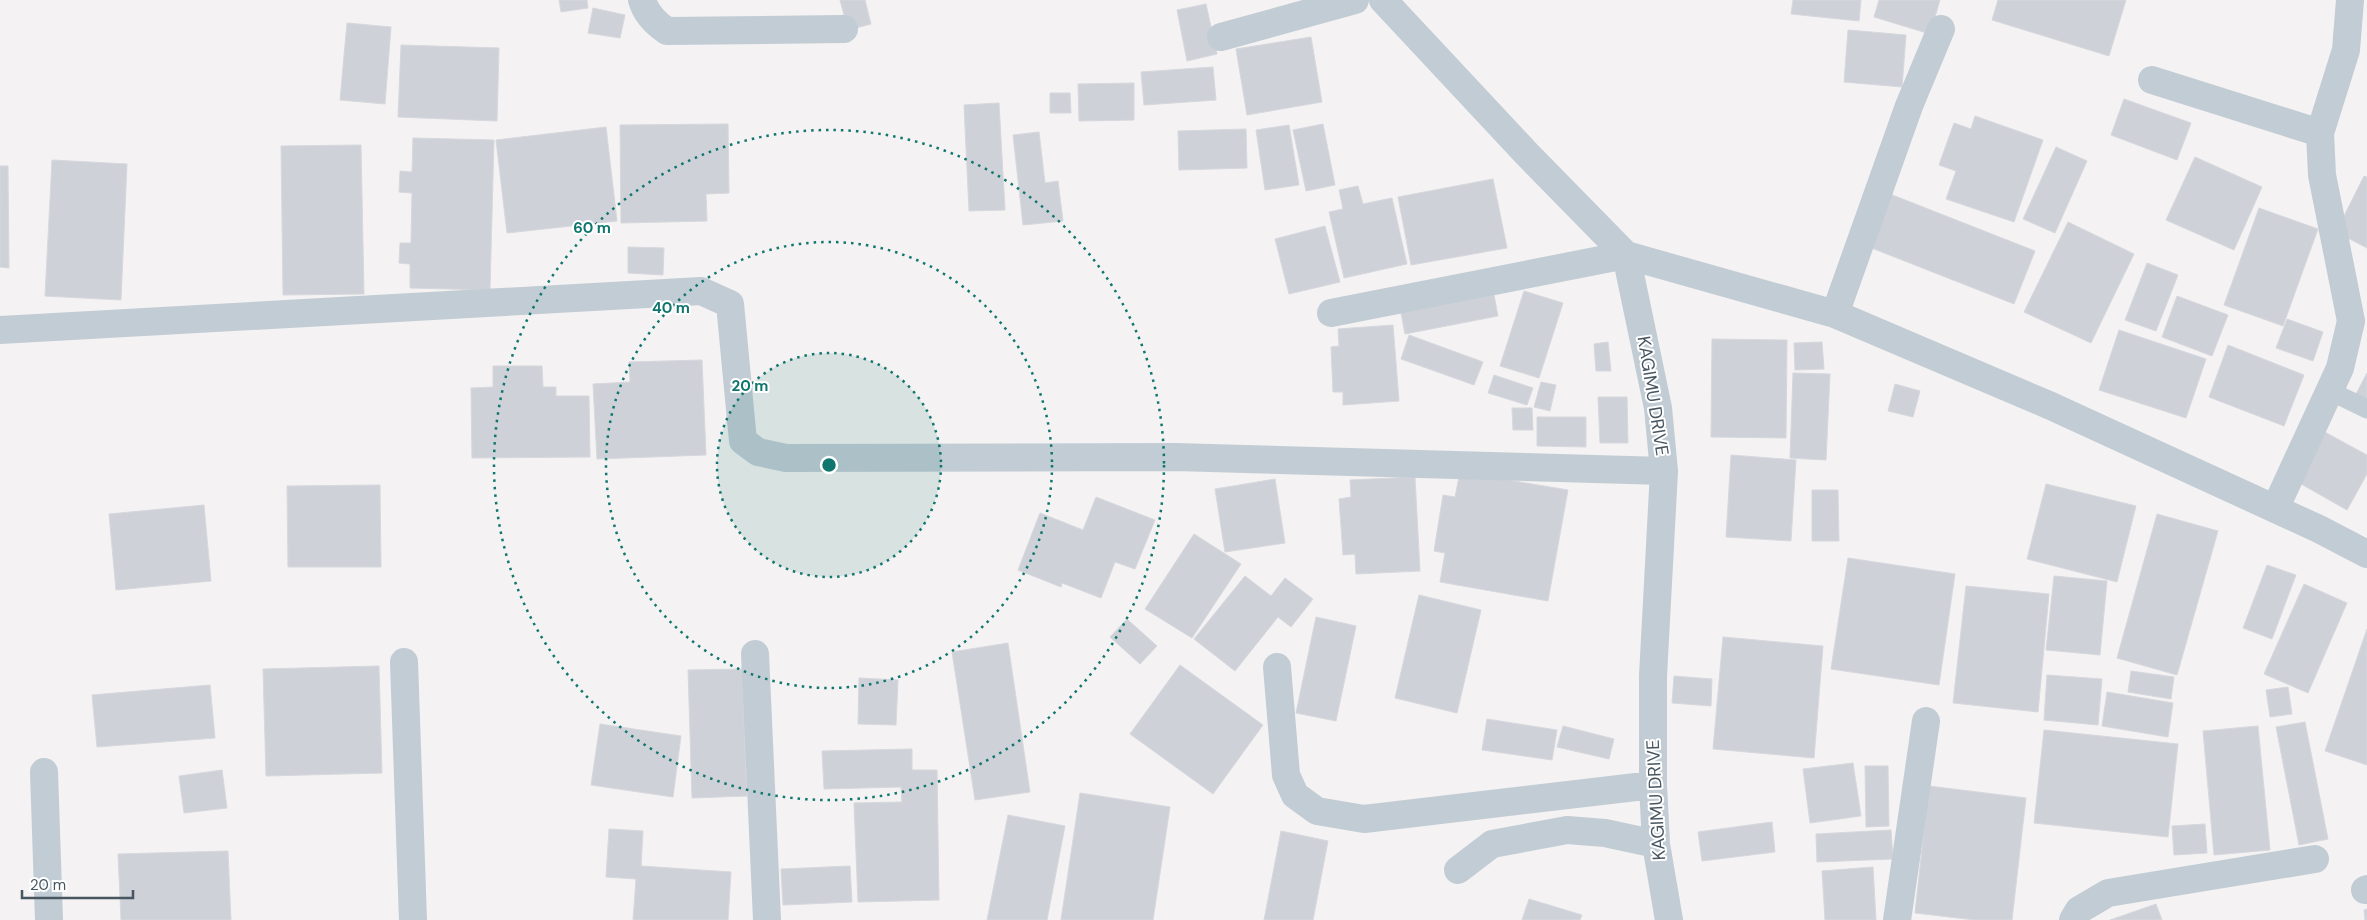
<svg xmlns="http://www.w3.org/2000/svg" width="2367" height="920" viewBox="0 0 2367 920" font-family="'DM Sans',sans-serif">
  <style>
    .building { fill: #ced1d7; stroke: #d6d8de }
    .lines { fill: none; stroke-linecap: round; stroke-linejoin: round }
    .service { stroke: #c2ccd4; stroke-width: 19 }
    .minor { stroke: #c2ccd4; stroke-width: 28 }
    .ring { fill: none; stroke: #0f766e; stroke-width: 2.5; stroke-dasharray: 2.5 5 }
    .labels { text-anchor: middle; dominant-baseline: central; stroke-width: 4; stroke-linejoin: round; paint-order: stroke }
    .street-label { font-size: 18px; fill: #485661; stroke: #fff }
    .centre { fill: #0f766e; stroke: #fff; stroke-width: 2.5 }
    .ring-label { font-size: 15px; text-anchor: middle; font-weight: bold; fill: #0f766e; stroke: #fff; stroke-width: 4; stroke-linejoin: round; paint-order: stroke }
  </style>
  <rect width="100%" height="100%" fill="#f4f2f2"/>
  <!-- building -->
  <path class="building" d="M559,0H587L588,8L561,12Z
    M840,0H865L871,24L848,30Z
    M1793,0H1861L1859,21L1791,14Z
    M1879,0H1940L1930,34L1874,17Z
    M1998,0H2126L2109,56L1992,20Z
    M1206,4L1217,54L1187,61L1177,10Z
    M593,8L625,15L620,38L588,33Z
    M347,23L391,27L385,104L340,100Z
    M1848,30L1906,35L1902,87L1844,82Z
    M1311,37L1322,102L1247,115L1236,49Z
    M401,45L499,48L497,121L398,117Z
    M1213,67L1216,100L1144,105L1141,72Z
    M1134,83V120L1079,121L1078,84Z
    M1050,93H1070L1071,113H1050Z
    M2124,99L2191,123L2177,160L2111,135Z
    M999,103L1005,210L969,211L964,105Z
    M1975,116L2043,140L2014,222L1946,199L1956,171L1939,165L1954,123L1971,129Z
    M728,124L729,193L706,194L707,221L621,223L620,125Z
    M1323,124L1335,185L1306,191L1293,130Z
    M1289,125L1299,185L1265,190L1256,130Z
    M606,127L617,221L507,233L496,140Z
    M1246,129L1247,168L1179,170L1178,131Z
    M1039,132L1045,183L1058,181L1063,221L1023,225L1013,135Z
    M413,138L494,140L490,290L410,288V264L399,263L400,243H411L412,193L399,192L400,171L412,172Z
    M361,145L364,294L283,295L281,146Z
    M2056,147L2087,161L2055,233L2023,219Z
    M2195,157L2262,187L2234,250L2166,220Z
    M52,160L127,164L121,300L45,296Z
    M0,166H8L9,268L0,267Z
    M2364,176L2367,177V248L2336,232Z
    M1493,179L1507,248L1411,265L1398,197Z
    M1358,186L1363,204L1392,198L1407,264L1344,278L1329,212L1343,209L1339,190Z
    M1890,194L2035,251L2014,304L1869,247Z
    M2259,208L2318,229L2283,326L2224,305Z
    M2068,222L2134,254L2091,343L2024,312Z
    M1325,226L1340,282L1289,294L1275,239Z
    M628,247L664,248L663,275L628,273Z
    M2147,263L2178,275L2156,331L2125,320Z
    M1524,291L1563,303L1539,378L1500,366Z
    M1494,295L1498,316L1405,334L1401,313Z
    M2177,296L2228,315L2212,356L2162,337Z
    M2287,319L2323,332L2313,361L2276,348Z
    M1393,325L1399,401L1343,405V392H1333L1331,347L1339,346L1338,329Z
    M2119,330L2206,359L2186,418L2099,390Z
    M1409,335L1483,362L1474,385L1401,359Z
    M1712,339L1787,340L1786,438L1711,437Z
    M1608,342L1611,371H1596L1594,344Z
    M1822,342L1824,369L1795,370L1794,343Z
    M2228,345L2304,375L2284,426L2209,397Z
    M702,360L706,455L597,459L593,384L630,382L629,362Z
    M493,366H542L543,387H556V396H589L590,457L472,458L471,388L493,387Z
    M1793,373L1830,374L1826,460L1790,458Z
    M2367,373V400L2356,394Z
    M1494,375L1533,388L1527,405L1488,393Z
    M1541,382L1556,385L1550,411L1534,407Z
    M1895,384L1920,391L1913,417L1888,411Z
    M1598,397H1627L1628,443H1600Z
    M1512,408H1532L1533,430H1513Z
    M1537,417H1586V447L1537,446Z
    M2321,430L2367,455V474L2347,510L2294,480Z
    M1731,455L1796,460L1791,541L1726,537Z
    M1460,472L1568,490L1548,601L1440,582L1445,553L1434,551L1443,495L1455,497Z
    M1415,477L1420,571L1356,574L1355,554L1343,555L1339,499L1351,497L1350,480Z
    M1275,479L1285,543L1225,552L1215,489Z
    M2046,484L2136,506L2117,582L2027,559Z
    M380,485L381,567H288L287,486Z
    M1812,490H1838L1839,541H1812Z
    M1096,497L1155,520L1135,569L1115,562L1101,598L1062,583L1061,587L1018,570L1040,513L1083,530Z
    M204,505L211,581L116,590L109,514Z
    M2157,514L2218,531L2177,675L2117,658Z
    M1194,534L1241,564L1192,638L1145,609Z
    M1848,558L1955,574L1939,685L1831,669Z
    M2267,565L2296,575L2272,639L2243,628Z
    M1245,576L1271,596L1285,578L1313,599L1291,627L1278,617L1235,671L1194,639Z
    M2054,576L2107,581L2100,655L2046,650Z
    M2304,584L2347,603L2308,693L2264,674Z
    M1966,586L2049,594L2038,712L1953,703Z
    M1419,595L1481,610L1457,713L1395,698Z
    M1316,617L1356,626L1336,721L1296,713Z
    M1127,619L1157,646L1140,664L1110,637Z
    M2367,629V765L2325,751Z
    M1723,637L1823,646L1814,758L1713,749Z
    M1008,643L1030,792L975,800L952,652Z
    M1180,665L1263,725L1213,794L1130,734Z
    M379,666L382,773L266,776L263,669Z
    M742,669L747,796L692,798L688,670Z
    M2131,671L2174,677L2171,699L2128,692Z
    M2047,675L2102,679L2098,725L2044,720Z
    M1674,676L1712,679L1711,706L1672,703Z
    M859,678L898,680L896,725L858,724Z
    M210,685L215,738L97,747L92,695Z
    M2288,687L2292,714L2270,717L2266,690Z
    M2107,692L2173,703L2168,737L2102,726Z
    M1487,719L1557,730L1552,760L1482,750Z
    M2305,722L2328,839L2299,845L2276,727Z
    M600,724L681,736L673,797L591,785Z
    M1563,726L1614,739L1609,759L1557,747Z
    M2258,726L2270,850L2214,855L2203,731Z
    M2044,730L2178,744L2168,837L2034,823Z
    M912,749V770H937L939,900L858,902L854,803L902,802L901,787L824,789L822,751Z
    M1853,763L1861,816L1810,823L1803,769Z
    M1865,766H1888L1889,826L1866,827Z
    M222,770L227,808L184,813L179,776Z
    M1929,786L2026,798L2012,920H1975L1915,913Z
    M1080,793L1170,807L1153,920H1061Z
    M1008,815L1065,826L1047,920H987Z
    M1772,822L1775,852L1702,861L1698,832Z
    M2205,824L2207,853L2174,855L2172,826Z
    M609,829L643,831L641,866L731,872L728,920H633L636,879L606,877Z
    M1891,830L1893,859L1817,862L1816,834Z
    M1281,831L1328,841L1313,920H1264Z
    M228,851L231,920H121L118,854Z
    M850,866L852,902L783,905L781,869Z
    M1873,867L1876,920H1825L1822,871Z
    M1529,899L1582,915L1580,920H1522Z
    M2156,904L2162,920H2110Z
    M2367,909V920H2365L2364,910Z"/>
  <g class="lines">
    <!-- service -->
    <path class="service" d="M2330,391L2367,409"/>
    <!-- minor -->
    <path class="minor" d="M642,0C646,14 655,23 667,31L844,29
      M1383,0L1526,153L1626,255L1658,408L1664,471L1653,676V785L1656,844L1669,920
      M1221,37L1355,0
      M2152,80L2320,133L2322,175L2351,321L2340,368L2275,509
      M2320,133L2346,50L2350,0
      M1331,313L1626,255L1835,314L2051,406L2319,529L2367,554
      M1835,314L1909,106L1941,29
      M0,330L701,291L730,304L743,441L758,452L786,458L1175,457L1664,471
      M755,654L767,920
      M404,662L413,920
      M1277,667L1286,775L1295,795L1317,811L1364,819L1653,785
      M44,772L49,920
      M1458,870L1492,844L1567,830L1605,833L1656,844
      M2365,890L2367,889
      M1897,920L1926,721
      M2073,920L2079,910L2108,893L2315,859"/>
  </g>
  <!-- distance rings -->
  <circle cx="829" cy="465" r="112" fill="#0f766e" fill-opacity=".12"/>
  <g class="ring">
    <circle cx="829" cy="465" r="112"/>
    <circle cx="829" cy="465" r="223"/>
    <circle cx="829" cy="465" r="335"/>
  </g>
  <g class="labels">
    <!-- street labels -->
    <g class="street-label">
      <text transform="translate(1653 396) rotate(81)">KAGIMU DRIVE</text>
      <text transform="translate(1656 800) rotate(-93)">KAGIMU DRIVE</text>
    </g>
  </g>
  <circle cx="829" cy="465" r="8" class="centre"/>
  <g class="ring-label">
    <text x="592" y="233">60 m</text>
    <text x="671" y="313">40 m</text>
    <text x="750" y="391">20 m</text>
  </g>
  <!-- scale -->
  <path d="M22 890v8h111v-8" fill="none" stroke="#485661" stroke-width="2.5"/>
  <text x="30" y="890" font-size="15" fill="#485661" stroke="#ffffff" stroke-width="4" paint-order="stroke">20 m</text>
</svg>
